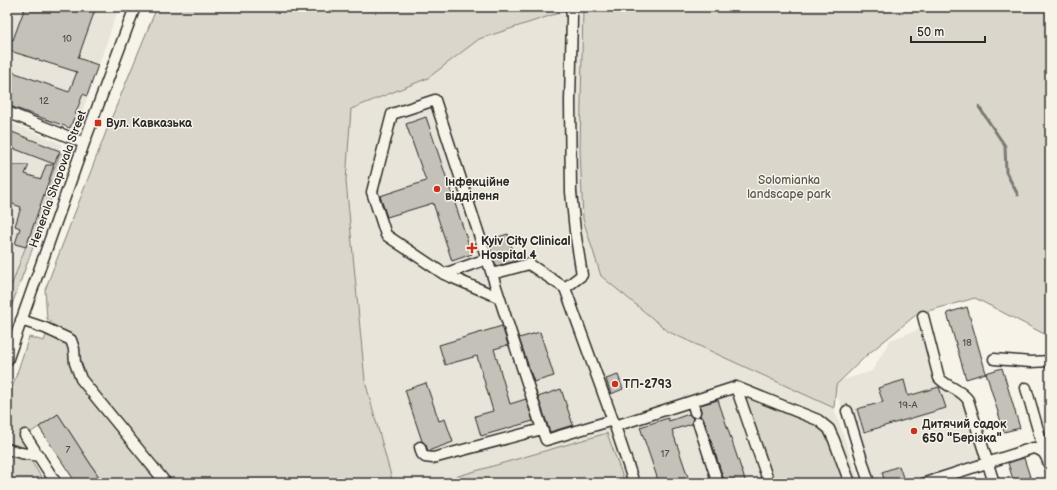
<svg xmlns="http://www.w3.org/2000/svg" width="1057" height="490" viewBox="0 0 1057 490" font-family="'Balsamiq Sans',sans-serif">
  <style>
    .built { fill: #e8e4da }
    .green { fill: #dad6cc; stroke: #82807c }
    .lines { fill: none; stroke-linecap: round; stroke-linejoin: round }
    .stream { stroke: #7a7874; stroke-width: 3 }
    .building { fill: #c4c1b9; stroke: #2b2b2b }
    .minor-casing { stroke: #2b2b2b; stroke-width: 13 }
    .minor { stroke: #f7f3e8; stroke-width: 10 }
    .poi-dot { fill: #c8321e; stroke: #f7f3e8; stroke-width: 1.5 }
    .labels { text-anchor: middle; dominant-baseline: central; stroke-width: 3; stroke-linejoin: round; paint-order: stroke }
    .number-label { font-size: 10px; fill: #51504e }
    .poi-label { font-size: 12px; font-weight: bold; fill: #2b2b2b; stroke: #f7f3e8; text-anchor: start }
    .street-label { font-size: 12px; fill: #2b2b2b; stroke: #f7f3e8 }
    .park-label { font-size: 12px; fill: #575653; stroke: #f7f3e8 }
  </style>
  <rect width="100%" height="100%" fill="#f7f3e8"/>
  <filter id="ink" filterUnits="userSpaceOnUse"><feTurbulence type="fractalNoise" baseFrequency=".025" numOctaves="2"/><feDisplacementMap in="SourceGraphic" scale="8" xChannelSelector="R" yChannelSelector="G"/><feConvolveMatrix kernelMatrix="1 2 1 2 8 2 1 2 1" color-interpolation-filters="sRGB"/></filter>
  <g filter="url(#ink)">
    <!-- built -->
    <path class="built" d="M7,7H119L76,130L7,105Z
      M577,7H583L580,150L583,219L601,276L669,332L834,408L860,483H625L607,433L434,483H393L365,381L346,181L351,109L428,78L478,39Z
      M7,121L62,144L9,291L7,290Z
      M926,327L940,378L964,393L988,463L926,483H868L833,383L872,371L890,340Z"/>
    <!-- green -->
    <path class="green" d="M157,7H577L479,39L428,78L351,109L346,181L365,381L393,483H103L58,414L24,437L32,450L7,445V403L29,337L44,341L51,321L47,319L45,290L111,119Z
      M583,7H1050V337L975,298L917,314L867,355L836,385L834,408L669,332L601,276L583,219L580,150Z
      M60,153L65,155V160L7,318V289L12,284Z
      M743,395L816,423L826,432L846,483H774Z
      M607,433L625,483H434Z
      M7,452L30,459L45,483H7Z"/>
    <g class="lines">
      <!-- stream -->
      <path class="stream" d="M979,107L1005,146L1006,172L1018,195"/>
    </g>
    <!-- building -->
    <path class="building" d="M25,7H85L95,10L78,58L98,65L87,96L83,94L70,128L7,105V70L69,92L77,72L7,50V39L13,40Z
      M426,117L472,254L452,261L433,203L387,217L380,196L426,181L406,124Z
      M7,130L60,151L54,164L7,146Z
      M10,165H29L25,174L41,179L46,165H54L26,247L15,244L20,228L15,226L21,207L7,202V172Z
      M508,234L516,261L496,266L488,240Z
      M967,307L986,373L966,379L947,313Z
      M502,326L508,345L494,349L510,404L526,399L533,421L481,436L475,416L493,411L477,356L445,365L439,345Z
      M540,332L554,376L534,382L519,338Z
      M1002,368L1020,428L1004,432L986,373Z
      M618,375L623,389L611,394L606,379Z
      M904,380L908,396L939,387L946,408L864,432L857,409L883,402L878,388Z
      M426,383L439,421L445,419L453,442L428,451L426,445L422,441L405,390Z
      M561,389L573,425L550,432L538,397Z
      M718,400L746,483H725L704,420L700,416L701,411L700,405Z
      M58,414L97,474L103,483H76L39,427Z
      M689,414L693,418L692,424L672,430L690,483H659L640,427L668,418L669,421Z
      M1024,458L1032,483H1014L1008,463Z
      M899,466L905,483H885L882,472Z"/>
    <g class="lines">
      <defs>
        <path id="minor" d="M7,112L84,143
          M487,259L435,100L392,114L372,192L386,235L444,274L487,259L542,429
          M444,274L500,298
          M492,274L529,264L565,288L615,426L634,483
          M565,288L582,275L575,231L571,192L570,102L572,17L571,7
          M923,316L939,378C948,388 961,389 968,400L994,483
          M21,320L45,328L71,340L74,349L75,363L81,379L166,483
          M994,359L1031,362L1050,361
          M7,361L84,143L135,7
          M736,387L769,483
          M1026,388L1045,454
          M692,401L695,412
          M847,411L869,483
          M698,422L717,480
          M615,426L736,387L818,420L829,429L834,440L850,483
          M25,435L56,483
          M420,447L422,454L425,457L433,458L542,429L546,440L613,420
          M7,449L21,453L39,456
          M925,483L1033,448C1045,450 1046,456 1050,467"/>
      </defs>
      <!-- minor casing -->
      <use href="#minor" class="minor-casing"/>
      <!-- minor -->
      <use href="#minor" class="minor"/>
    </g>
  </g>
  <!-- markers -->
  <g class="poi-dot">
    <rect x="94" y="119" width="8" height="8" rx="2"/>
    <circle cx="437" cy="189" r="4"/>
    <path d="M470 242h4v4h4v4h-4v4h-4v-4h-4v-4h4z"/>
    <circle cx="615" cy="384" r="4"/>
    <circle cx="914" cy="431" r="4"/>
  </g>
  <g class="labels">
    <!-- number labels -->
    <g class="number-label">
      <text x="67" y="39">10</text>
      <text x="44" y="101">12</text>
      <text x="967" y="343">18</text>
      <text x="908" y="405">19-А</text>
      <text x="68" y="450">7</text>
      <text x="665" y="454">17</text>
    </g>
    <!-- poi labels -->
    <g class="poi-label">
      <text x="106" y="123">Вул. Кавказька</text>
      <text x="445" y="182">Інфекційне<tspan x="445" dy="14">відділеня</tspan></text>
      <text x="481" y="241">Kyiv City Clinical<tspan x="481" dy="14">Hospital 4</tspan></text>
      <text x="623" y="384">ТП-2793</text>
      <text x="922" y="424">Дитячий садок<tspan x="922" dy="14">650 "Берізка"</tspan></text>
    </g>
    <!-- street labels -->
    <g class="street-label">
      <text transform="translate(58 179) rotate(-70)">Henerala Shapovala Street</text>
    </g>
    <!-- park labels -->
    <g class="park-label">
      <text x="789" y="180">Solomianka<tspan x="789" dy="14">landscape park</tspan></text>
    </g>
  </g>
  <!-- margin -->
  <rect width="1057" height="490" fill="none" stroke="#f7f3e8" stroke-width="24"/>
  <rect x="12" y="12" width="1033" height="466" fill="none" stroke="#2b2b2b" stroke-width="1.5" filter="url(#ink)"/>
  <!-- scale -->
  <path d="M911 36v6h74v-6" fill="none" stroke="#2b2b2b" stroke-width="2"/>
  <text x="917" y="36" font-size="12" fill="#2b2b2b" stroke="#f7f3e8" stroke-width="3" paint-order="stroke">50 m</text>
</svg>
